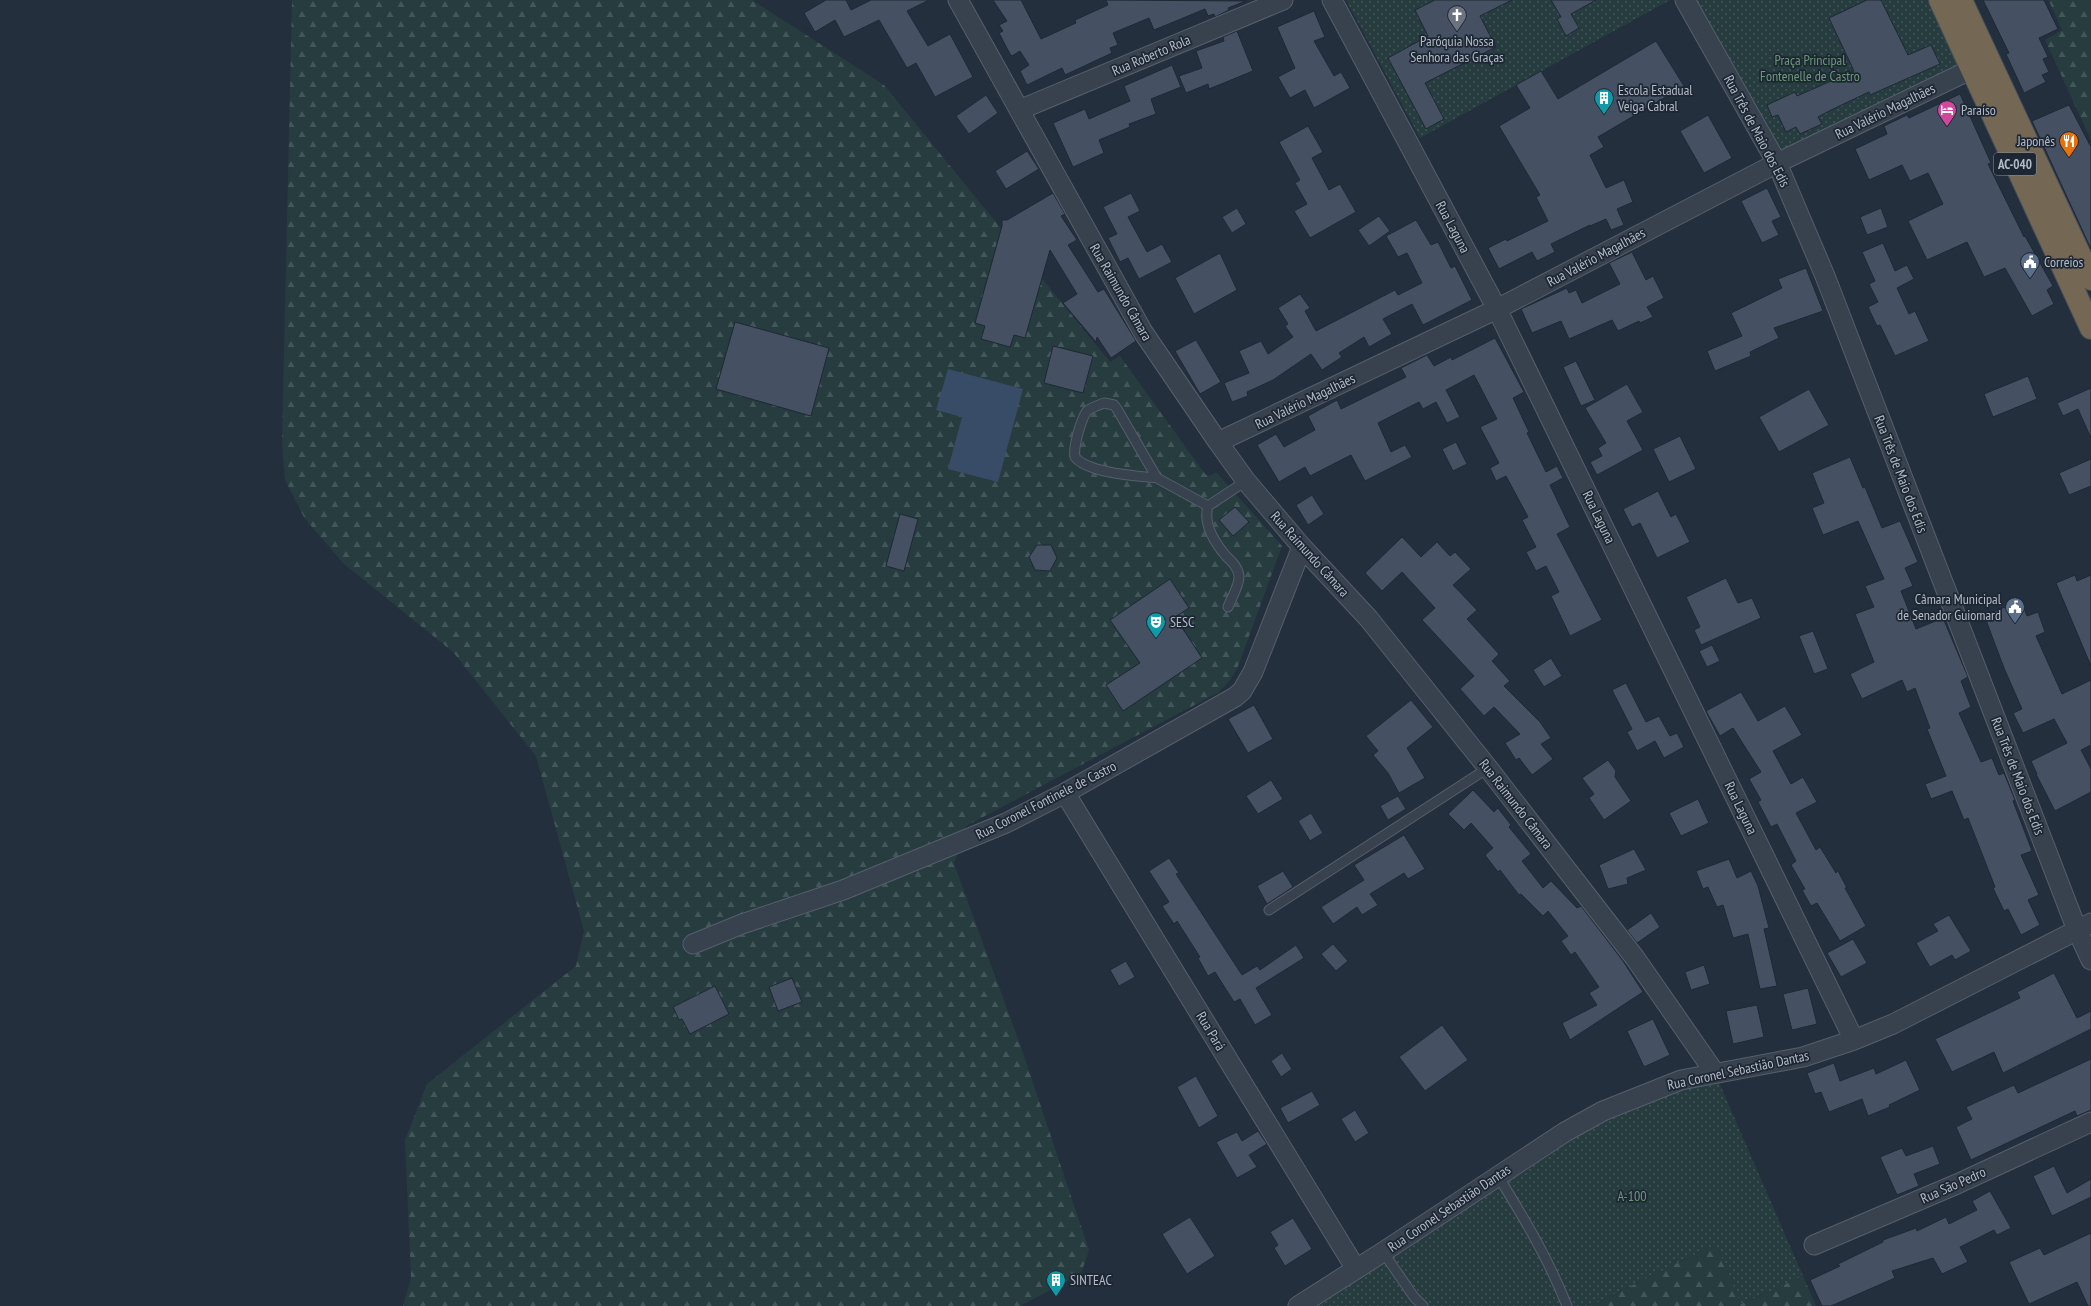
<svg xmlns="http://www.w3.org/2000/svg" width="2091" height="1306" viewBox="0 0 2091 1306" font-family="'PT Sans Narrow',sans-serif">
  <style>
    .forest { fill: url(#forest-firs) }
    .park { fill: url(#park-dots) }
    .water { fill: #394c67 }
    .building { fill: #455162; stroke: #1f2835 }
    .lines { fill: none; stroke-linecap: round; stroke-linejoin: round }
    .lane-casing { stroke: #565f6c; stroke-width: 11 }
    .street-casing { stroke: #565f6c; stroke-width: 21 }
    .highway-casing { stroke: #434c59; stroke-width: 24 }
    .lane { stroke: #38414e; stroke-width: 9 }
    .street { stroke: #38414e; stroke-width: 19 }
    .highway { stroke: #746855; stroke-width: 22 }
    .labels { text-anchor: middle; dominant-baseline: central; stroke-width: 3.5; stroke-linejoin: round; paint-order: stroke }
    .shield { fill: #1d2633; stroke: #878f9c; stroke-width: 1 }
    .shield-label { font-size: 13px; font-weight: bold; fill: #b4bcc9 }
    .poi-label { font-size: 14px; fill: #b4bcc9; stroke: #1d2633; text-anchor: start }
    .street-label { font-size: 14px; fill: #b4bcc9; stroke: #1d2633 }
    .park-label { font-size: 14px; fill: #6b9a76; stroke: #1d2633 }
  </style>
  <defs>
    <pattern id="forest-firs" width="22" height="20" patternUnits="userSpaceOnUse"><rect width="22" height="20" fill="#263c3f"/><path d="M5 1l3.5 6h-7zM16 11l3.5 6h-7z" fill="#435659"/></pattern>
    <pattern id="park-dots" width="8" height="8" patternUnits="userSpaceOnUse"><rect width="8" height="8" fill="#263c3f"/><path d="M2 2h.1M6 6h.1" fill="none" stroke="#435659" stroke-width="1.8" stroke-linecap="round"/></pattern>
  </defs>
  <rect width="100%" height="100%" fill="#242f3e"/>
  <!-- forest -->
  <path class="forest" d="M292,0H752L884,85L1110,362L1120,356L1205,474L1210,476L1216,472L1282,546L1237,669L1230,680L1219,692L966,826L954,864L1020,1044L1089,1250L1081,1274L1020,1306H403L411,1278L405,1140L427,1084L576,966L584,931L536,756L453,652L344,564L305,519L285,480L282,442Z
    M2050,0H2091V140L2045,40L2062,30L2049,1Z
    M1716,1244L1741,1304L1803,1276L1816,1306H1590Z"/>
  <!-- park -->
  <path class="park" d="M1346,0H1670L1420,138Z
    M1692,0H1935L1966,68L1781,157Z
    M1718,1080L1803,1276L1741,1304L1716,1244L1590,1306H1313L1595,1124L1688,1087Z"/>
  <!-- water -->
  <path class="water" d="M948,369L1023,389L998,482L948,469L962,417L936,410Z"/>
  <!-- building -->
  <path class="building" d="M826,0H846L851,10L871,0H929L907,11L928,46L950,34L973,77L935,97L916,63L907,68L879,20L844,37L835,20L815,32L804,13Z
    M993,0H1021L1041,39L1076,23L1075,20L1108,5L1106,0L1246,1L1228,8L1229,10L1215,17L1214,14L1208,16L1205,9L1154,30L1149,18L1113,33L1118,45L1110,48L1112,53L1065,75L1062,68L1027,85L1020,71L1029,65L1020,51L1012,56L1010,54L999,33L1003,31L999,25L1007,21Z
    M1435,0H1512L1480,16L1496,47L1425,83L1444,119L1426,129L1388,58L1428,36L1415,10Z
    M1551,0H1596L1571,14L1579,28L1566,36L1557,19L1561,17Z
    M1867,0H1881L1908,55L1931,45L1940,64L1870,95L1869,92L1831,110L1818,117L1822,124L1800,134L1796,127L1786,132L1778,115L1772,117L1767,105L1795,92L1797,96L1854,71L1829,18Z
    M1983,0H2044L2058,29L2039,38L2048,57L2043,59L2049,72L2042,75L2046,82L2024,93L2006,54L2009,53Z
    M1314,11L1325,37L1314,41L1334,76L1341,72L1350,88L1314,108L1305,90L1290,98L1278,77L1295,68L1277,27Z
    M1237,31L1253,71L1209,89L1208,84L1186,93L1179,76L1202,68L1196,51L1224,41L1223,37Z
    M1656,41L1684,86L1598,137L1604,147L1590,155L1606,188L1624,180L1633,202L1617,209L1624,225L1611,230L1606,219L1590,226V225L1551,244L1555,252L1537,261L1532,252L1499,269L1488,248L1506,239L1507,241L1548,221L1536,197L1540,195L1499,126L1530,108L1516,85L1541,71L1558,99Z
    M1172,65L1181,87L1151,99L1156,114L1129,124L1130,127L1099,140L1104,153L1073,167L1053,123L1085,109L1089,119L1130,101L1124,86Z
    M1960,94L1991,163L1988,164L2024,237L2025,236L2053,286L2047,290L2054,304L2032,316L2005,268L1984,277L1967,242L1927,260L1908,221L1943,204L1928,173L1910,181L1902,165L1869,180L1855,149L1887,134L1884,126L1907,115L1909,118Z
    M986,95L998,113L969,134L956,116Z
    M2069,105L2091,147V249L2032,121Z
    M1708,115L1732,158L1704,173L1680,131Z
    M1308,126L1323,152L1312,158L1329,190L1340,184L1356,212L1310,238L1294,211L1307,204L1295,183L1300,180L1279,142Z
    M1027,151L1039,169L1006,189L995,171Z
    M1767,188L1781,217L1772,221L1779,235L1762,243L1741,201Z
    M1053,193L1065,214L1061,216L1077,240L1068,245L1098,292L1104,289L1136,341L1111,358L1097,337L1096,342L1063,303L1077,294L1050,250L1025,338L1014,335L1010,347L981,339L985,326L975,323L1002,226V220H1007Z
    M1131,193L1140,211L1128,217L1147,252L1162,244L1172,262L1139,279L1128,258L1120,262L1108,238L1117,234L1103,207Z
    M1237,208L1246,224L1232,233L1222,217Z
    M1881,208L1888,227L1867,235L1860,217Z
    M1379,216L1390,231L1369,246L1358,230Z
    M1416,220L1431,245L1438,242L1451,268L1455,266L1472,300L1423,325L1412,304L1383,319L1392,334L1369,347L1364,337L1339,353L1342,357L1322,370L1311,354L1273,380L1247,392L1248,396L1232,402L1224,383L1249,373L1239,351L1261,341L1268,354L1293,337L1285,326L1288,324L1278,308L1300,294L1310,308L1305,311L1316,331L1395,290L1398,295L1422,283L1407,253L1398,257L1386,236Z
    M1883,243L1895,271L1907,265L1914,279L1897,288L1909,314L1915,311L1929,341L1895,356L1880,325L1877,326L1868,307L1878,302L1869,284L1875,281L1862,252Z
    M1632,252L1646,280L1653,276L1664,298L1647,307L1653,317L1640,323L1639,321L1618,331L1612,320L1569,339L1561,321L1532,333L1521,309L1567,288L1569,293L1576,290L1582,303L1620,284L1609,263Z
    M1220,253L1237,290L1194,314L1175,278Z
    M1806,268L1823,311L1774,328L1779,338L1750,352L1751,356L1715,371L1707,351L1742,336L1731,313L1782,288L1778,279Z
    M735,322L829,348L811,416L716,389Z
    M1495,338L1524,392L1513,398L1529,432L1527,433L1546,472L1557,466L1563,478L1550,485L1570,527L1557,534L1602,620L1570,636L1551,596L1559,592L1546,566L1536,571L1526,552L1536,547L1522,520L1528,517L1506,476L1496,481L1490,468L1499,463L1480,427L1497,419L1474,375L1446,390L1460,417L1447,423L1436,402L1423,409L1419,402L1378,423L1391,452L1405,445L1412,457L1365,481L1351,455L1310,476L1305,467L1279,482L1257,445L1276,434L1284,447L1315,430L1308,416L1337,400L1341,409L1406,377L1401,368L1427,355L1434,366L1451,357L1452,360Z
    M1196,340L1221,382L1200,394L1175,351Z
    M1053,346L1093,356L1083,393L1044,383Z
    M1576,361L1595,400L1581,406L1563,367Z
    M2028,376L2037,399L1993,417L1984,394Z
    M1627,384L1643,412L1627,421L1643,450L1597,475L1590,462L1602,456L1598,448L1606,443L1585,408Z
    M2091,388V438L2078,409L2063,416L2057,403Z
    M1809,389L1829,425L1779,452L1759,417Z
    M1680,436L1696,469L1669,482L1653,449Z
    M1456,442L1467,464L1453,471L1442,449Z
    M1850,457L1863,488L1865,487L1882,528L1900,521L1918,562L1905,568L1913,586L1901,591L1916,629L1943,618L1968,677L1961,681L1971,707L1959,713L1981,762L1992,758L1999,775L2004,773L2015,800L2013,801L2032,851L2021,855L2039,895L2028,900L2040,925L2021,935L2008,909L2004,911L1993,888L1995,887L1968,818L1964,820L1952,791L1931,799L1925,784L1946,776L1927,729L1930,728L1915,688L1907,692L1902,680L1862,699L1850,674L1874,662L1855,614L1874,607L1865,586L1884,579L1858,521L1823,535L1812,508L1824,503L1812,473Z
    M2091,459V486L2069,495L2059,473Z
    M1658,491L1671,517L1676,514L1690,542L1657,558L1640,523L1632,527L1623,509Z
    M1312,495L1324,514L1308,525L1296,505Z
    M1235,507L1249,522L1233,536L1219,520Z
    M900,514L918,519L904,571L886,566Z
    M1402,537L1421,557L1437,542L1450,556L1455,552L1471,569L1453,585L1477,610L1467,619L1499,654L1492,661L1510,681L1504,686L1540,722L1551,738L1541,744L1553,759L1532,775L1519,758L1516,760L1505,743L1520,734L1494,707L1484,716L1460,689L1474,676L1422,620L1435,608L1402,572L1382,591L1365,573Z
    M1037,545H1051L1057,558L1050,571L1035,570L1029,557Z
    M2075,575L2077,581L2091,575V666L2056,583Z
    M1726,578L1738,603L1752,598L1761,618L1701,645L1694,630L1700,627L1686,597Z
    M1170,579L1189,608L1175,617L1202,658L1123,711L1106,685L1140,663L1110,620Z
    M2021,601L2027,616L2038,612L2045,632L2036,636L2062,694L2091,680V745L2081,750L2091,769V792L2055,811L2036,774H2037L2031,761L2067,743L2054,719L2023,733L2013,713L2022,709L2004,668L1984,615Z
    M1813,631L1828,669L1814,674L1799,636Z
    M1712,645L1720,661L1707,667L1699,651Z
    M1551,658L1562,676L1544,687L1533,670Z
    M1626,683L1646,722L1659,716L1670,736L1677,733L1684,747L1664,758L1655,741L1637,751L1627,732L1632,729L1612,690Z
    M1741,692L1758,721L1785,706L1802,735L1773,751L1791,784L1803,777L1817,802L1796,813L1816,850L1820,847L1836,873L1838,871L1847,888H1845L1866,926L1840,941L1817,903L1811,906L1802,890L1805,889L1791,865L1796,861L1777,824L1771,827L1758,802L1761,800L1749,779L1761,772L1733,728L1720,736L1706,711Z
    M1411,700L1433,727L1407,748L1425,778L1399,793L1388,773L1373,755L1378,751L1366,736Z
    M1254,705L1273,739L1248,753L1228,719Z
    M1608,760L1616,771L1615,777L1631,801L1604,820L1589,798L1594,794L1582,778Z
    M1271,780L1283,799L1258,814L1246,796Z
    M1473,790L1494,812L1498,808L1511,825L1509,827L1531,854L1522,861L1543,888L1551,881L1577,908L1581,906L1623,961L1643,992L1570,1040L1562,1023L1597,1005L1589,993L1599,987L1575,952L1571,955L1561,941L1568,936L1548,911L1543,916L1521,894L1519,895L1500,870L1498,872L1485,855L1493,848L1471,823L1464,830L1448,814Z
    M1398,796L1406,809L1388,820L1380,806Z
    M1698,799L1709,823L1681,836L1669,813Z
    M1311,813L1323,833L1310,841L1298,821Z
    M1404,835L1425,869L1408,879L1404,873L1370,894L1378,905L1362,915L1357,907L1333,924L1321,907L1364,880L1354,865Z
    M1634,849L1646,870L1627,878L1628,884L1608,889L1599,865Z
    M1169,858L1179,873L1176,874L1242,975L1257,966L1260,970L1296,945L1304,958L1256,988L1272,1015L1255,1025L1240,999L1234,1002L1215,972L1208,976L1198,958L1200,957L1177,921L1174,924L1162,906L1169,902L1149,871Z
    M1729,859L1737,878L1751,871L1758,886L1769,928L1764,929L1777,986L1760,989L1748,934L1733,938L1723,905L1717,907L1708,887L1703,889L1696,871Z
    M1283,871L1293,887L1267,904L1257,886Z
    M1651,913L1660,927L1637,943L1627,930Z
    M1949,915L1971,951L1955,960L1952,955L1930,967L1916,943L1938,931L1933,924Z
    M1853,939L1867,963L1841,977L1827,953Z
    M1333,944L1348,961L1336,971L1321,954Z
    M1126,961L1135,977L1119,986L1110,970Z
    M1704,965L1710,984L1691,990L1685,972Z
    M2054,973L2077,1018L2091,1011V1029L2003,1073L1994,1052L1952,1072L1935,1039L2020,998L2017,992Z
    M792,978L802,1002L778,1011L769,987Z
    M715,986L729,1014L690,1034L682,1019L679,1020L673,1007Z
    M1808,988L1817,1024L1792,1030L1783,994Z
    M1757,1005L1764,1037L1733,1044L1726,1011Z
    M1653,1019L1670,1055L1644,1067L1627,1031Z
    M1442,1025L1468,1060L1425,1091L1399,1057Z
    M1282,1053L1292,1069L1281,1077L1271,1061Z
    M2091,1059V1110L2077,1116L2075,1111L1971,1160L1956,1127L1972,1119L1966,1107L2014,1085L2018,1093Z
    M1906,1060L1920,1090L1889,1105L1890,1107L1868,1116L1862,1099L1829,1112L1821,1092L1815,1094L1807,1073L1834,1063L1840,1081L1874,1068L1876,1074Z
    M1196,1076L1218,1116L1199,1128L1177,1087Z
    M1312,1091L1320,1105L1288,1123L1280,1108Z
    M1355,1110L1369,1133L1355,1142L1341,1119Z
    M1258,1131L1267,1144L1249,1155L1257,1167L1237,1178L1216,1142L1237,1132L1242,1141Z
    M1933,1146L1940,1164L1914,1174L1919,1186L1897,1195L1880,1157L1902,1148L1906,1156Z
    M2054,1166L2067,1193L2091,1179V1197L2052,1216L2033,1176Z
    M1990,1191L2011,1228L1997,1235L1994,1230L1960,1247L1968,1262L1942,1274L1933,1258L1892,1271L1895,1278L1831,1306H1822L1810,1280L1840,1266L1838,1264L1883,1242V1240L1916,1228L1917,1231L1946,1217L1949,1224L1977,1210L1972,1201Z
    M1190,1217L1215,1256L1187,1274L1162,1234Z
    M1293,1218L1312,1249L1285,1266L1274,1248L1278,1245L1270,1232Z
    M2091,1233V1306H2088L2077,1282L2029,1304L2009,1262L2040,1248L2044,1255Z"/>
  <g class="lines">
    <defs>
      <path id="lane" d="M1104,403L1114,405L1117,409L1157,478C1137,476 1087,473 1075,457C1073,447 1081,419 1087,411C1092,407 1099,405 1104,403Z
        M1157,478L1208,506L1246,481
        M1208,506C1203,524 1214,542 1226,556C1232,562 1238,567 1239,576C1240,584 1231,599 1228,607
        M1269,910L1488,768
        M1498,1176C1524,1218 1549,1260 1567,1306
        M1383,1252L1414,1297L1423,1306"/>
      <path id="street" d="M958,0L1143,332L1218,442L1246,481L1302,547L1369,619L1488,768L1635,958L1715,1073
        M1332,0L1497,309L1854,1040
        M1685,0L1777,163L1825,276L2077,930L2091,960
        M1019,110L1283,0
        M1218,442L1497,309L1777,163L1972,69
        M1065,793L1356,1269
        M693,944L742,924L843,890L1006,823L1065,793L1235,697L1242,691L1253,672L1302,547
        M1814,1245L1957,1184L2091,1122
        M1298,1306L1383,1252L1565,1132L1603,1111L1681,1080L1803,1057L1854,1040L1893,1024L2091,923"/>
      <path id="highway" d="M1940,0L2091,328
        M1961,0L2091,279"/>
    </defs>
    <!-- lane casing -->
    <use href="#lane" class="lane-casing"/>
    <!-- street casing -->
    <use href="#street" class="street-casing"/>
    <!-- highway casing -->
    <use href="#highway" class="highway-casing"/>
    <!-- lane -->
    <use href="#lane" class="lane"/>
    <!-- street -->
    <use href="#street" class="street"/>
    <!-- highway -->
    <use href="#highway" class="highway"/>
  </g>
  <!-- icons -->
  <defs>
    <symbol id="church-pin" viewBox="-11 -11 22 30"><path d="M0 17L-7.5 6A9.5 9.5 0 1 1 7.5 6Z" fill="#6b7280" stroke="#1d2633"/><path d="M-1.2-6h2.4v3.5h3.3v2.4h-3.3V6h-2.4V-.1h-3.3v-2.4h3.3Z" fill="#fff"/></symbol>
    <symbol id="building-pin" viewBox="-11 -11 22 30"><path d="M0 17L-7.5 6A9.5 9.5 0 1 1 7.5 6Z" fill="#0f9aa8" stroke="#1d2633"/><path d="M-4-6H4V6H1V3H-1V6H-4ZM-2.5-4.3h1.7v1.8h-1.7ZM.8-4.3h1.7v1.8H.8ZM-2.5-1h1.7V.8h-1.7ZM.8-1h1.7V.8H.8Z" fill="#fff"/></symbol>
    <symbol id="hotel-pin" viewBox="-11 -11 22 30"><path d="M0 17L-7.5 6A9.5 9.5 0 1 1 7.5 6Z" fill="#d1479c" stroke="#1d2633"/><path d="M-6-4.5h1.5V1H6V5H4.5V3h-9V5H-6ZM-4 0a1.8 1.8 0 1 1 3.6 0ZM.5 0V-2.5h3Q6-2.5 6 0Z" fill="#fff"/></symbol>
    <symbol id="restaurant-pin" viewBox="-11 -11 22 30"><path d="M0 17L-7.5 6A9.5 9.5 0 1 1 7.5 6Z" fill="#e8710a" stroke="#1d2633"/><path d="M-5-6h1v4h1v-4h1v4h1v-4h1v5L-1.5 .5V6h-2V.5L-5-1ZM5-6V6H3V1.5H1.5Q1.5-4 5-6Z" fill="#fff"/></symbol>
    <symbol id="civic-pin" viewBox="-11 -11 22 30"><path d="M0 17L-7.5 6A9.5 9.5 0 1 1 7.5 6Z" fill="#5c6f8a" stroke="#1d2633"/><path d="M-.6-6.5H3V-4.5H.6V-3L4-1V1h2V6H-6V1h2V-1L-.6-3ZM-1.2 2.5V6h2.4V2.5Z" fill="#fff"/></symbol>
    <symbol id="theatre-pin" viewBox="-11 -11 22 30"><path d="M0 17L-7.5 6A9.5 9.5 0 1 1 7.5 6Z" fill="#0f9aa8" stroke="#1d2633"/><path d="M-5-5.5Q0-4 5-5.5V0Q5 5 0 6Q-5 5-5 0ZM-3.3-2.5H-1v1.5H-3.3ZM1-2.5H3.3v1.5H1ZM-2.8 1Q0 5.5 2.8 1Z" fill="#fff"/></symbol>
  </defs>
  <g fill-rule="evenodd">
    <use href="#church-pin" x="1446" y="4" width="22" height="30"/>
    <use href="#building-pin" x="1593" y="87" width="22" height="30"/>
    <use href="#hotel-pin" x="1936" y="99" width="22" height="30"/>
    <use href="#restaurant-pin" x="2058" y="130" width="22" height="30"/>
    <use href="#civic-pin" x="2019" y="251" width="22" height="30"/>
    <use href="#civic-pin" x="2004" y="596" width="22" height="30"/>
    <use href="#theatre-pin" x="1145" y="611" width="22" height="30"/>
    <use href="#building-pin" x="1045" y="1269" width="22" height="30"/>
  </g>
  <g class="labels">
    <!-- shield labels -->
    <rect class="shield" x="1994" y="153" width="42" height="22" rx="3"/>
    <g class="shield-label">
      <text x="2015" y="164">AC-040</text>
    </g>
    <!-- poi labels -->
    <g class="poi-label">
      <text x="1457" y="41" text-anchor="middle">Paróquia Nossa<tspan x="1457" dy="16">Senhora das Graças</tspan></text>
      <text x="1618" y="90">Escola Estadual<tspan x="1618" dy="16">Veiga Cabral</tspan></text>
      <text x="1961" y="110">Paraíso</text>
      <text x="2055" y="141" text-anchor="end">Japonês</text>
      <text x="2044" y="262">Correios</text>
      <text x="2001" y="599" text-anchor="end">Câmara Municipal<tspan x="2001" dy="16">de Senador Guiomard</tspan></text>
      <text x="1170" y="622">SESC</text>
      <text x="1070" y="1280">SINTEAC</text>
    </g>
    <!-- street labels -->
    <g class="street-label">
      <text transform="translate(1151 55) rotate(-23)">Rua Roberto Rola</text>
      <text transform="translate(1885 111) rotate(-26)">Rua Valério Magalhães</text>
      <text transform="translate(1757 131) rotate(62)">Rua Três de Maio dos Edis</text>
      <text transform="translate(1453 227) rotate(62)">Rua Laguna</text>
      <text transform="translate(1596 257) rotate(-28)">Rua Valério Magalhães</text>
      <text transform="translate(1121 292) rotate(60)">Rua Raimundo Câmara</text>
      <text transform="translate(1305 401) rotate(-26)">Rua Valério Magalhães</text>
      <text transform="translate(1901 474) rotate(69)">Rua Três de Maio dos Edis</text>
      <text transform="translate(1599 517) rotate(64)">Rua Laguna</text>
      <text transform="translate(1310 554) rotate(48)">Rua Raimundo Câmara</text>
      <text transform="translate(2018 776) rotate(69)">Rua Três de Maio dos Edis</text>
      <text transform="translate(1046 800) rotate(-27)">Rua Coronel Fontinele de Castro</text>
      <text transform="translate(1516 804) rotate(52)">Rua Raimundo Câmara</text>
      <text transform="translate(1741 808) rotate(64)">Rua Laguna</text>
      <text transform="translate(1211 1031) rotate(59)">Rua Pará</text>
      <text transform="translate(1738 1070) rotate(-12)">Rua Coronel Sebastião Dantas</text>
      <text transform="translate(1953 1185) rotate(-24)">Rua São Pedro</text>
      <text transform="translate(1449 1208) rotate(-34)">Rua Coronel Sebastião Dantas</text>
    </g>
    <!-- park labels -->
    <g class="park-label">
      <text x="1810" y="60">Praça Principal<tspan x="1810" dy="16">Fontenelle de Castro</tspan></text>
      <text x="1632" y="1196">A-100</text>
    </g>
  </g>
</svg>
